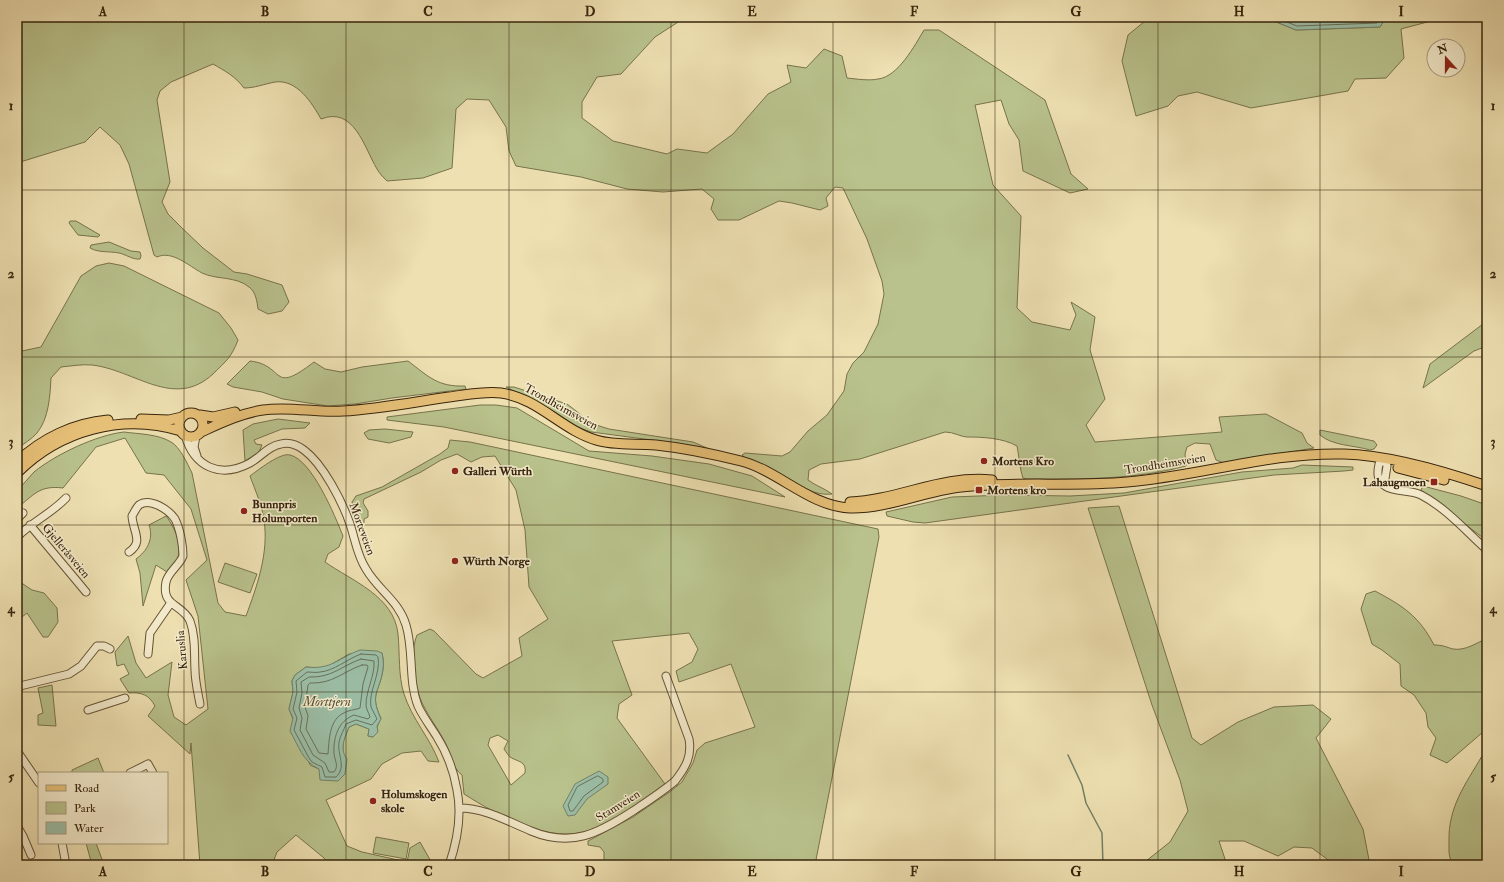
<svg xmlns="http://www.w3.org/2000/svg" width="1504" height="882" viewBox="0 0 1504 882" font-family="'IM FELL Double Pica',serif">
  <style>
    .green { fill: #b9c28c; stroke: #78734c; fill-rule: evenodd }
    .water { fill: #9bbea6; stroke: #738068 }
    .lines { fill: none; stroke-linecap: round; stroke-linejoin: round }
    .shore { stroke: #697159; stroke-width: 1 }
    .stream { stroke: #738068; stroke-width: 1.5 }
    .minor-casing { stroke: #655335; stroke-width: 9 }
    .major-casing { stroke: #37240c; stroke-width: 11 }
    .minor { stroke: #f4ebcc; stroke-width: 7 }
    .major { stroke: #e7c078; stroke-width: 9 }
    .grid { fill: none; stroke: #37240c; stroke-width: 1; stroke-opacity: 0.55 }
    .poi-dot { fill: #8f2418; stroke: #f4ebcc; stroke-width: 1.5 }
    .labels { text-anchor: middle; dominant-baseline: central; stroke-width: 3; stroke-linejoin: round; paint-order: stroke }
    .street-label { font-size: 12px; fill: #37240c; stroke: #f4ebcc }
    .poi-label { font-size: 12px; font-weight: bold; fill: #37240c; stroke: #f4ebcc; text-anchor: start }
    .water-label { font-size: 13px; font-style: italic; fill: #55523a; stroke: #f4ebcc }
    .neatline { fill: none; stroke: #37240c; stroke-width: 1.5 }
    .grid-label { font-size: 13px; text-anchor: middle; font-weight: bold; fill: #37240c }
  </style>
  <rect width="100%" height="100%" fill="#eee0b1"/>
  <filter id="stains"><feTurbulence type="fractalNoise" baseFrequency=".005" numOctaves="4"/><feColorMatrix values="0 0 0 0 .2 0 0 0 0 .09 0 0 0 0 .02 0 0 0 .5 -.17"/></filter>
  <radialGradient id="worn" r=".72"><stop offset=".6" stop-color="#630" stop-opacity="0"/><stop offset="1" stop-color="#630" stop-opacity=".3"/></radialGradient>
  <!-- green -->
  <path class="green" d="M17,17H686L655,37L621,74L597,77L582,102V118L613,141L667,154L677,149L707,153L733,134L768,94L791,82L787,65L806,68L824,49L842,56L847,78C857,79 869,81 878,79C898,77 915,45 924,30H939L1045,100L1071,174L1088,189L1070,193L1023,171L1019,140L1009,124L1001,100L975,105L993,185L1021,216L1017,308L1032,322L1070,330L1076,315L1071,302L1095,317L1090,350L1105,399L1086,425L1095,442L1222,432L1219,417L1266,414L1302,433L1307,443L1314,448L1224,463L1216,460L1210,444L1195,443L1187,447L1185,454L1186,466C1134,480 1081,479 1027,479L1023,478C1020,470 1019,456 1017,446C1003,438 983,437 967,437C961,437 954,432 945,432L860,459L821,464L809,470L808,480C816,486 824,488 832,494C809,497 787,476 767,466C759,462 749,462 742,455L745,453L782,456L790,452L808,431L827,415L844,391L847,374L853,363L864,352L878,324L884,294L882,281L867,239L843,188L835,187L826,198L828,206L820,210L792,203L779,201L739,220H718L711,209L714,199L702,189L663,192L627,189L581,177L516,166L509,151L506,127L489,100L467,99L456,109L452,168L423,178L387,181C383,177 379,173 377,169C364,147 354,106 321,119C312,103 297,79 275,82C264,84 255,88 244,88C235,76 225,71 213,64L171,82L160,91L157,100L170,182L162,202L168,214L182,228L203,248L234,272L247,274L282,285L289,302L282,311L268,314L258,309C257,302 256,292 249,287C236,276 217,280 202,273C189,266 172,250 157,257L154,255L129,164L120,145L100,127L85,142L17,163Z
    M1150,17H1264L1296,30L1380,27L1386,17H1446L1401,29L1404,58L1386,78L1355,79L1348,91L1251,108L1197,92L1178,96L1168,106L1136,116L1122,61L1128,35Z
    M70,221H76L100,235L98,237L78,235L69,223Z
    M109,242L131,251L140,252L141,256L140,259C133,260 125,254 119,253C109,251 99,253 90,248L91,245Z
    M109,263L124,266L219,313L231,328L238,340C231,358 227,360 213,374C174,410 135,370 92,365C83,364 71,366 61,367L51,378C50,396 49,418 37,433C32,439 23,444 17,449V352L41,347L81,276L96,266Z
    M1487,321V346L1474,351L1423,388L1430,364Z
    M250,361C286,365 270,396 314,362L325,369L341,372L362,367L408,361C429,377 438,387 465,386L466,389L392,398L355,404L328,406L283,399L262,392L233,387L227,384Z
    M506,387H514L567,404L593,424L609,429L693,442L714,451L682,444L591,432L575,426L550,409Z
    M480,405H496L517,408L589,451L652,456L709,464L752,476L785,497L444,427L387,420V417Z
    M278,419L310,423L305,428L282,429L254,440L256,444L262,445L259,452L245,461L243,430L253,424Z
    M385,429L413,432L411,437L389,443L368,439L364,433L369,430Z
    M1320,430L1374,441L1377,445L1374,449L1370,450C1353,445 1333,446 1320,435Z
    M124,432C139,434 158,434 171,442C180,447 187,463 192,473L218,603L225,612L246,616C257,586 269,553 264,520C262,505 255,490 250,476C258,470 281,452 290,455C312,460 335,516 343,536L339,547L328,554L325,562C352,581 394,596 398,634C400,654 398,675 404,694C412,719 430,738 439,762L428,761L421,751L402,753L382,764L371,779L326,800L347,846L362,852L407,862L410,848L420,842L433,865H383L369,862L368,865H329L324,858L296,835L277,852L272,865H200L191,743L190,754L148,716L155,706C149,695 142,692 129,693L120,679L129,674L124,664L117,666L115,652L128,636L136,663L146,678L172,662L168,695L174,717L186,725L208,709L198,616L186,580L207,560L191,509L164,475L146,473L125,438L96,447L63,488C39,485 34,495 17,508V491C23,485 28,478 34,472C56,454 97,435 124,432ZM382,653C383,658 384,664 383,669C380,692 369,694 381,718L373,737L368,736L369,729L356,724L349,727L343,742V754L319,769L310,765L289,709L293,692L292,681L295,675L306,667L319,668L327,667L349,654Z
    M450,440L470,442L878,529L879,537L815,865H604V852L600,847L588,845V841L633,817L671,791L682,782L693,763L697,750L705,743L755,727L731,664L679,682L676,671L692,662L698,649L689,633L612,641L632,695L619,704L617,718L665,784C642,800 617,820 590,830C551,845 497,815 464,794L462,775C453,769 451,754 446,744C438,728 426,714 420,698C414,681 410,652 417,635L430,629L434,631L476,674L483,678L522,656L519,638L548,619L529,587L525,530L516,490L495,456L482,457L471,462L457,454L441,460L421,472L364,499L363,503L368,511V517L364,519V523L361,527L357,525L352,502L356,496L382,487L440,454L448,448ZM498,735L508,741L504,749C506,752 508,755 510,757C518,762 527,761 525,773L511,785L488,745L490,738Z
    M1302,465L1353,467V470L1344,471L1274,475L925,523L913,522L887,516L886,512L952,497L1005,495L1070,496L1124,493L1242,472L1293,468Z
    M1423,486L1461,496L1487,505V541L1421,490Z
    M1119,506L1192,738L1201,745L1238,722L1274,707L1313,705L1331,719L1316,738L1363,829L1370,865H1335L1312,848L1294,847L1278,856L1244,841H1219L1227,865H1141L1170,842L1188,811L1180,780L1152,705L1088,508Z
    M166,516C175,528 183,546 177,560C176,565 170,569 167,572L156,565L143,606L140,573L136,559C147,551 154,539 149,525Z
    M225,563L257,574L250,593L218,582Z
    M17,580L32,590L44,593L57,608L58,622L48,637H43L27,613L17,621Z
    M1375,591C1403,606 1419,616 1434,645C1443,645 1446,647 1453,649C1465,651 1477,643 1487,638V731L1483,732L1447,763L1430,755L1436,738L1428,727L1426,713L1414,695L1401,686L1400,664L1382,650L1372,644L1361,609L1366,594Z
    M52,685L56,726L38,725V715L43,713L38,688Z
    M1487,755V865H1454C1448,857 1449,852 1449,842C1448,807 1465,785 1482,756Z
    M98,758L104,773H72V770Z
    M376,837L409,843L406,859L373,853Z
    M86,843H96L104,865H92Z"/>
  <!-- water -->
  <path class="water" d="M1264,17H1386L1380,27L1296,30Z
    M360,650L377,651L382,653C383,658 384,664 383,669C380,692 369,693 381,719L377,726L378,732L373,737L368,736L369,729L356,724L349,727C345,737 339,749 347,759L345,774L338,781L320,780L319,769C303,762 298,745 290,731L293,718L289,709L293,692L292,681L295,675L306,667C332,670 338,658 360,650Z
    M599,771L608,777V784L587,799L575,815L568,816L563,806L575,784Z"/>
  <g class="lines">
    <!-- shore -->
    <path class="shore" d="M1274,17L1297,26L1377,23L1382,17
      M1287,17L1298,21L1376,17
      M361,654L376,655L378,657C381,674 368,692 371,707C373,711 375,715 377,719L372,725L356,720L346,724C344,730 340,736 339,742C337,755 347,767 336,777H325L322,767L312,762L309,758L294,730L297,718L293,709L297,692L296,681L307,672C311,672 316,673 320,672C334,671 347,659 361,654Z
      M361,659L374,661C375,676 366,690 366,705C366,709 369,713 370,717L368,719L354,715C338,721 333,738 334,754C335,761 339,766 334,772H329L325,763L313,755L300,730L302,718L299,708L302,693L301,682L309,677C332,678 341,666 361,659Z
      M362,665H367L368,667L363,684L360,708C355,710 348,710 342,714C329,721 329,742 328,754L319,753L306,729L308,716L305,707L308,685L310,683C333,684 342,672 362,665Z
      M598,776L603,779V782L584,796L573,811H570L568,805L577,787Z"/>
    <!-- stream -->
    <path class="stream" d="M1068,755L1082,785L1086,803L1102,833L1103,865"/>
    <defs>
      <path id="minor" d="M185,435C194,467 220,479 250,463C261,457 268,446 281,444C289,442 297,445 304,450C323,464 342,501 350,524C355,539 357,555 366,569C378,590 399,601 406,625C414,651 408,680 418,706C423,717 431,727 437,737C447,753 454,772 457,790C462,815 457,842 449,865
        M196,436L194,447L197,456
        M1384,485L1387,466L1385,459L1379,464C1377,473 1377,480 1385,486C1395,493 1410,489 1421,495C1446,508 1466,531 1487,550
        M17,519L23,513
        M30,525L86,592
        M17,537C32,522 52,513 66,498
        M129,552C144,542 133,532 132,516C134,513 136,508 139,505C150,497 169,510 175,519C180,529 183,545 183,556C179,566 168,572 166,582C161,607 183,604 190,621C196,637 194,654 195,670C195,681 198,693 200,704
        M148,654L150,633L170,604
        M17,692L20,686L69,674L81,666L97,646H104L110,649
        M17,704V712
        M88,710L125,698
        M17,751L39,783
        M130,773L148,764L153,773
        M459,808C485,808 507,821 531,831C572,848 599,833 633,811C648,801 662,792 675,781C686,767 692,756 689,739L666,676
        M17,826L23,836L31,855
        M62,843L66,865"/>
      <path id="major" d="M179 425a12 12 0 1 1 24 0a12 12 0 1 1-24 0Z
        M200,415L213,417L235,412
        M141,419L169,420L182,417
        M201,432C221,423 242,413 263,410C290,406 316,413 343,411C378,409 414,402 449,397C466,395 484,391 501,393C538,398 562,430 596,440C615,446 636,443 656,445C684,448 713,454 741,461C779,471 809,506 850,508C887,509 924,491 961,487C1016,481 1072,487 1127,482C1200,476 1270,452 1344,454C1387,455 1446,472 1487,486
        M17,462C42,438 74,423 108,420
        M1398,468L1444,480
        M17,473C60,430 122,413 181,431
        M850,502C899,500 941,475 992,480"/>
    </defs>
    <!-- minor casing -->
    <use href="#minor" class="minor-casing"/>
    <!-- major casing -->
    <use href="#major" class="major-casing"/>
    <!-- minor -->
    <use href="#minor" class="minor"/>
    <!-- major -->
    <use href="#major" class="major"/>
  </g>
  <!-- grid -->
  <path class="grid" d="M184,17V865M346,17V865M509,17V865M671,17V865M833,17V865M995,17V865M1158,17V865M1320,17V865M17,190H1487M17,357H1487M17,525H1487M17,692H1487"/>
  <!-- markers -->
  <g class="poi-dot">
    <circle cx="984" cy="461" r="4"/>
    <circle cx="455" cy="471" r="4"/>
    <rect x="1430" y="478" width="8" height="8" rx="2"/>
    <rect x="975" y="486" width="8" height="8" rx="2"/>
    <circle cx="244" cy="511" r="4"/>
    <circle cx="455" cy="561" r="4"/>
    <circle cx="373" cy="801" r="4"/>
  </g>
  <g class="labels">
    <!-- street labels -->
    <g class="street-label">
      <text transform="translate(561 407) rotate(29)">Trondheimsveien</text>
      <text transform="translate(1165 464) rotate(-9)">Trondheimsveien</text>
      <text transform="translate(362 529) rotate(70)">Morteveien</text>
      <text transform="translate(66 551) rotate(50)">Gjelleråsveien</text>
      <text transform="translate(182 650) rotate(-95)">Karuslia</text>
      <text transform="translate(618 806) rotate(-32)">Stamveien</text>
    </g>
    <!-- poi labels -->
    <g class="poi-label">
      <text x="992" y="461">Mortens Kro</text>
      <text x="463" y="471">Galleri Würth</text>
      <text x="1426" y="482" text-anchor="end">Lahaugmoen</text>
      <text x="987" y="490">Mortens kro</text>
      <text x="252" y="504">Bunnpris<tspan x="252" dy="14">Holumporten</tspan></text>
      <text x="463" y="561">Würth Norge</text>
      <text x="381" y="794">Holumskogen<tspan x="381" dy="14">skole</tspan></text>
    </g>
    <!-- water labels -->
    <g class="water-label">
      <text x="327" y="702">Morttjern</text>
    </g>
  </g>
  <!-- margin -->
  <rect width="1504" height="882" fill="none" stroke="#eee0b1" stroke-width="44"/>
  <!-- legend -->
  <rect x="38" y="772" width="130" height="72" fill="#f4ebcc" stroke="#a89b7f"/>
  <rect x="46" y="785" width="20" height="6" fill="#e7c078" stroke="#a89b7f"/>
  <text x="74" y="792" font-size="12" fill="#37240c">Road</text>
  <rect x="46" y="802" width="20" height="12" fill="#b9c28c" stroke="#a89b7f"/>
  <text x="74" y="812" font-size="12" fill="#37240c">Park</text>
  <rect x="46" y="822" width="20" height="12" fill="#9bbea6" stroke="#a89b7f"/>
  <text x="74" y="832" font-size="12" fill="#37240c">Water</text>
  <!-- north arrow -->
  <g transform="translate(1446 58) rotate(339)"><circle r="19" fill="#f4ebcc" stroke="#a89b7f"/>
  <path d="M0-3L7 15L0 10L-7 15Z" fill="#8f2418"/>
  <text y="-6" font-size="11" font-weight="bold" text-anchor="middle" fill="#37240c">N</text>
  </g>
  <rect x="22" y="22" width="1460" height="838" class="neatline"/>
  <g class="grid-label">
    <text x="103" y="16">A</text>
    <text x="265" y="16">B</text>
    <text x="428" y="16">C</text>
    <text x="590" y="16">D</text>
    <text x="752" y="16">E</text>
    <text x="914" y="16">F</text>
    <text x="1076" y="16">G</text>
    <text x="1239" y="16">H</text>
    <text x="1401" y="16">I</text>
    <text x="11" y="110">1</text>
    <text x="1493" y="110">1</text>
    <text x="11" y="278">2</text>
    <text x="1493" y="278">2</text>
    <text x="11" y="446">3</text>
    <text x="1493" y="446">3</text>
    <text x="11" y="613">4</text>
    <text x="1493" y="613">4</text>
    <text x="11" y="781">5</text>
    <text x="1493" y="781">5</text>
    <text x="103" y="876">A</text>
    <text x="265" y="876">B</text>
    <text x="428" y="876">C</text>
    <text x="590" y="876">D</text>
    <text x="752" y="876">E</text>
    <text x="914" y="876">F</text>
    <text x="1076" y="876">G</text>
    <text x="1239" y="876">H</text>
    <text x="1401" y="876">I</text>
  </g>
  <rect width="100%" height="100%" filter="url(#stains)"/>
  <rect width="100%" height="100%" fill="url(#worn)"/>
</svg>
